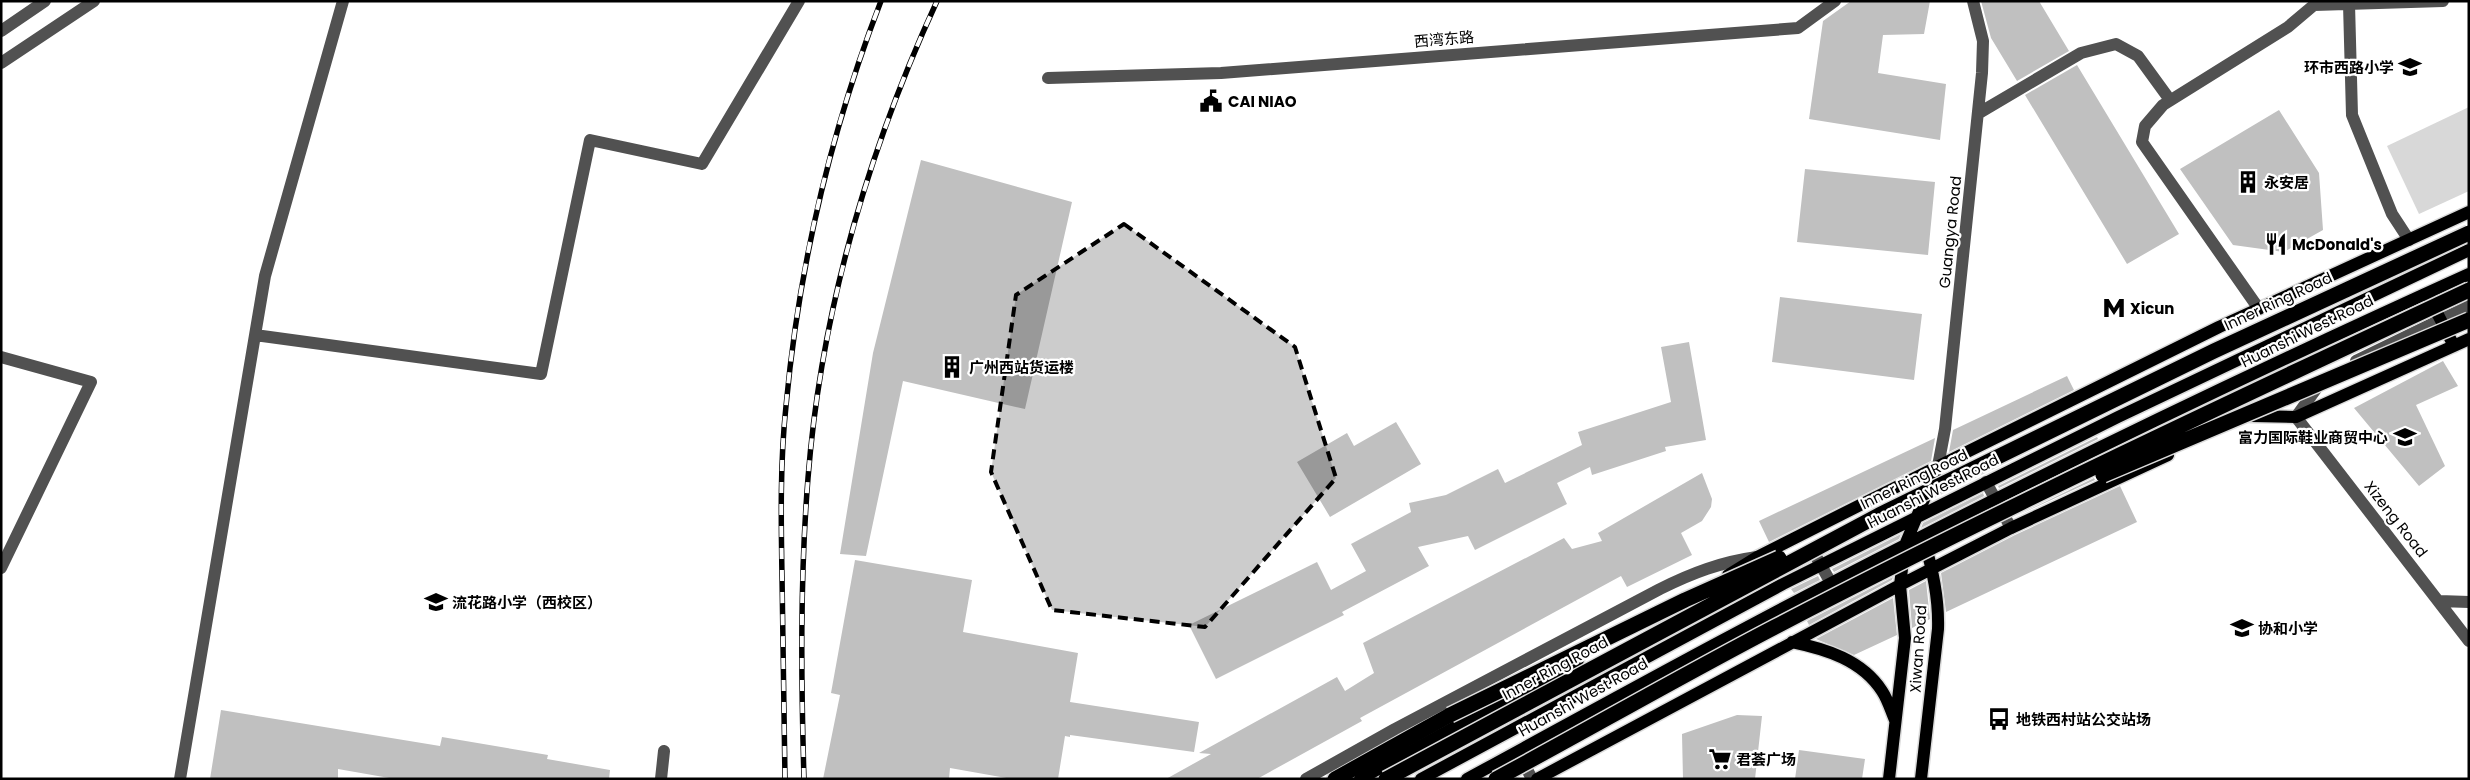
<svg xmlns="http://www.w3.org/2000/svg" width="2470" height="780" viewBox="0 0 2470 780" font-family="Poppins,'Noto Sans SC',sans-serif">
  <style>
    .green { fill: #d8d8d8 }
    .building { fill: #c0c0c0 }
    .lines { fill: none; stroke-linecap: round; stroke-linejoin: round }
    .major-casing { stroke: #dbdbdb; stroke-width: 15 }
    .highway-casing { stroke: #dbdbdb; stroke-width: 18 }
    .minor { stroke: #515151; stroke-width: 12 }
    .major { stroke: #000; stroke-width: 12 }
    .highway { stroke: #000; stroke-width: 15 }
    .rail-casing { stroke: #000; stroke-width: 5.5 }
    .rail { stroke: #fff; stroke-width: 4; stroke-dasharray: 11; stroke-linecap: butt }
    .highway-bridge-casing { stroke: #dbdbdb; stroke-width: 18; stroke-linecap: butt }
    .highway-bridge { stroke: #000; stroke-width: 15 }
    .marked { fill: #000; fill-opacity: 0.2; stroke: #000; stroke-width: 4; stroke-dasharray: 10 6; stroke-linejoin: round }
    .labels { text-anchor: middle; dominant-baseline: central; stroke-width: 4.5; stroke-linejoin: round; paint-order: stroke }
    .street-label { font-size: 15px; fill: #000; stroke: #fff }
    .poi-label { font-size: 15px; font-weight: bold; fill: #000; stroke: #fff; text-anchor: start }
  </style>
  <rect width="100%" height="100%" fill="#fff"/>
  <!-- green -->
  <path class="green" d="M2469,107V191L2419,214L2387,146Z"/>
  <!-- building -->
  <path class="building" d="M1851,1H1930L1924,34L1883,35L1878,73L1946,84L1940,140L1809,119L1823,21Z
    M1981,1H2039L2069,51L2017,81L1991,38Z
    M2077,65L2179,234L2127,264L2025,95Z
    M2279,110L2319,173L2323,230L2284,252L2233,245L2180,169Z
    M921,160L1072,202L1025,409L903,381L866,556L840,554L873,353Z
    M1805,169L1935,182L1928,255L1797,242Z
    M1780,297L1922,314L1914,380L1772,362Z
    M1689,342L1706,440L1665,447L1666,451L1592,475L1590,467L1557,483L1567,504L1475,550L1468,536L1418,547L1429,566L1342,612L1344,615L1216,679L1189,625L1317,562L1331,590L1366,571L1351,544L1411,512L1409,503L1446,495L1498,469L1505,483L1582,445L1578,432L1671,402L1661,347Z
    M2443,361L2458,386L2416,405L2445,466L2419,486L2354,408Z
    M2067,376L2074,390L1949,452L1953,430Z
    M1396,422L1421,464L1330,517L1297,462L1347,433L1354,446Z
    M2097,437L2098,439L1999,488L1998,486Z
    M1935,438L1931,461L1769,542L1759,521Z
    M1702,473L1712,499L1711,507L1702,521L1681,533L1692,555L1627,587L1621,576L1360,718L1362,721L1257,779H1166L1211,754L1199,753L1337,677L1345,691L1374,673L1363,643L1564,538L1572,549L1602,541L1598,533Z
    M2094,478L2095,480L2014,517Z
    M2120,486L2137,522L1946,612L1941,573L2015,535Z
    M1983,493L1984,496L1921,528L1923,523Z
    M1901,534L1899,539L1834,572L1832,569Z
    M855,560L972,580L963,632L1078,653L1070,702L1199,722L1194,752L1070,735V737L1065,736L1058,779H1012L950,768L949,779H823L840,695L831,693Z
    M1818,576L1820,580L1794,593L1791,589Z
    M1893,577L1892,580L1809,625L1807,621Z
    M1926,581L1930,619L1912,628L1909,590Z
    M1893,598L1897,635L1854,655L1816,639Z
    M221,710L440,746L442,737L548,755L547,759L610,770L609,779H395L338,769V779H210Z
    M1737,715L1762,716L1755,779H1683L1682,734Z
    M1799,750L1865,759L1862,779H1795Z"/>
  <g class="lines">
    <defs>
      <path id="major" d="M2430,299L2454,346
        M2208,411L2252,416L2296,417L2469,339
        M1728,575L1757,557L1870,500L2219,327L2469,212
        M1792,642C1826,649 1862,660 1882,691C1888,700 1891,711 1895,720
        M1360,779L1578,660
        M1421,779L1783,584L2118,417L2469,250
        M1467,779C1612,700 1757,620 1905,545C2090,450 2279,360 2469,274
        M1537,779L1900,585L2011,528L2168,455
        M1889,779L1905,638L1900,585L1905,545L1938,466
        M1921,779L1938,629C1939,599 1933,570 1924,541"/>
      <path id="highway" d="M1335,779L1450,715"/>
    </defs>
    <!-- major casing -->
    <use href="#major" class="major-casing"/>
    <!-- highway casing -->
    <use href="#highway" class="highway-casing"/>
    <!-- minor -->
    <path class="minor" d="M2349,4L2352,115L2392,214L2409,240
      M1,31L45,1
      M1,63L94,1
      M1048,78L1221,73L1798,28L1835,1
      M1979,113L2081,53L2116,44L2138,56L2170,100
      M2259,309L2142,142L2145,126L2163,105L2288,27L2314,5L2443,1
      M255,335L541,374L590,140L702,164L799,1
      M1,357L91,382L1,568
      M2356,361L2469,306
      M2321,382L2296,417L2469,641
      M1938,466L1945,429L1982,73L1983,41L1973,1
      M1986,482L2011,528
      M1814,553L1831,583
      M2439,601L2469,602
      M1520,756L1532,779
      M180,779L265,276L343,1
      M661,779L664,751
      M1306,779L1395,729L1660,589C1692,573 1721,562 1757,557"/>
    <!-- major -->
    <use href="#major" class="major"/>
    <!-- highway -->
    <use href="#highway" class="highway"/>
    <defs>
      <path id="rail" d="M785,779C784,711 783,644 782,576C781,520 780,462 786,406C799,265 830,133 881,1
        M804,779C801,678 800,578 808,478C821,313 868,151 937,1"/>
    </defs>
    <!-- rail casing -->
    <use href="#rail" class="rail-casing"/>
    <!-- rail -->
    <use href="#rail" class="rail"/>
    <defs>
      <path id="highway-bridge" d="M2103,475L2469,320
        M1450,715L1685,600L1779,558
        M1386,779L1879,515L2214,351L2469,233
        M1496,779C1589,729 1681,676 1775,627C2003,508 2236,399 2469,290"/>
    </defs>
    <!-- highway-bridge casing -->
    <use href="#highway-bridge" class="highway-bridge-casing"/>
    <!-- highway-bridge -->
    <use href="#highway-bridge" class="highway-bridge"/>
  </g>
  <!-- marked area -->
  <path class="marked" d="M1124,224L1295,347L1336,478L1205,627L1052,610L991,472L1016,295Z"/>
  <!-- icons -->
  <defs>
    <symbol id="school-bare" viewBox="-9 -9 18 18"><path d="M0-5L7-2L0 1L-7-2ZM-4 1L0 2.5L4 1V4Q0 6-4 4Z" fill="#000" stroke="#fff" stroke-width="2.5" paint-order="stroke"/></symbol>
    <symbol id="civic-bare" viewBox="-9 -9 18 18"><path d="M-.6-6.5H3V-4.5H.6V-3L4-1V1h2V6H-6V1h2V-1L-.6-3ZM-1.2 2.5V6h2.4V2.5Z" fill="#000" stroke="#fff" stroke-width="2.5" paint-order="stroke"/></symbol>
    <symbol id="building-bare" viewBox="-9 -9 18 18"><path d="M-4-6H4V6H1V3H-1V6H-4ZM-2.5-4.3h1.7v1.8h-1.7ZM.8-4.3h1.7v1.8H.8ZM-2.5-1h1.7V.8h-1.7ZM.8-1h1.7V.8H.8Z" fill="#000" stroke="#fff" stroke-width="2.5" paint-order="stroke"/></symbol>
    <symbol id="restaurant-bare" viewBox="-9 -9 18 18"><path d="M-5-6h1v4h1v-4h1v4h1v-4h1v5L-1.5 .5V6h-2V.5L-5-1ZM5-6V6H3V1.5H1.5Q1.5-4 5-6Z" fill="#000" stroke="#fff" stroke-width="2.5" paint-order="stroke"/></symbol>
    <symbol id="metro-bare" viewBox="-9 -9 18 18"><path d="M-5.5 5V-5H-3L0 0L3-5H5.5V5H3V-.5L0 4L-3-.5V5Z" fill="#000" stroke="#fff" stroke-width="2.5" paint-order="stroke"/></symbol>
    <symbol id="bus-bare" viewBox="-9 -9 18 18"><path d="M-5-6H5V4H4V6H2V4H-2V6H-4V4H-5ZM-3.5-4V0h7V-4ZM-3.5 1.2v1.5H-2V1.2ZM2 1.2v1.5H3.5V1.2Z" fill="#000" stroke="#fff" stroke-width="2.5" paint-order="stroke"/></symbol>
    <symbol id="supermarket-bare" viewBox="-9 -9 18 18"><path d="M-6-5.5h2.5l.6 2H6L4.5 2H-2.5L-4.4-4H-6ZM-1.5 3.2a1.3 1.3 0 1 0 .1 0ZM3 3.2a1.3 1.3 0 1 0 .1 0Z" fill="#000" stroke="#fff" stroke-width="2.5" paint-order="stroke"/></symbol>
  </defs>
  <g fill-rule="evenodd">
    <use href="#school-bare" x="2394" y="51" width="32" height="32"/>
    <use href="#civic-bare" x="1195" y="85" width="32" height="32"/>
    <use href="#building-bare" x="2232" y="166" width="32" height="32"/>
    <use href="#restaurant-bare" x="2260" y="228" width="32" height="32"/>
    <use href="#metro-bare" x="2098" y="292" width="32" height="32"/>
    <use href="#building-bare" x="936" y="351" width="32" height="32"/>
    <use href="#school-bare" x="2389" y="421" width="32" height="32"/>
    <use href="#school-bare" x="420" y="586" width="32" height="32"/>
    <use href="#school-bare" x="2226" y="612" width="32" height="32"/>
    <use href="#bus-bare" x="1983" y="703" width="32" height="32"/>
    <use href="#supermarket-bare" x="1704" y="743" width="32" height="32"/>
  </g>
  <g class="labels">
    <!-- street labels -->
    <g class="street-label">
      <text transform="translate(1444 39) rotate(-5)">西湾东路</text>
      <text transform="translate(1950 232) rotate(-84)">Guangya Road</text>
      <text transform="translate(2278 301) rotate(-25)">Inner Ring Road</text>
      <text transform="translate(2307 331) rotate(-26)">Huanshi West Road</text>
      <text transform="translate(1914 479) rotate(-26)">Inner Ring Road</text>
      <text transform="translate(1933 491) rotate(-27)">Huanshi West Road</text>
      <text transform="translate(2396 519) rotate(52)">Xizeng Road</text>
      <text transform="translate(1918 649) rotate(-86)">Xiwan Road</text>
      <text transform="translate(1555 668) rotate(-28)">Inner Ring Road</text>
      <text transform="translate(1583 697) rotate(-29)">Huanshi West Road</text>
    </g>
    <!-- poi labels -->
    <g class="poi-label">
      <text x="2394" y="67" text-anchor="end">环市西路小学</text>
      <text x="1228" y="101">CAI NIAO</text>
      <text x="2264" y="182">永安居</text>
      <text x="2292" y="244">McDonald's</text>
      <text x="2130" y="308">Xicun</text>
      <text x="969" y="367">广州西站货运楼</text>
      <text x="2388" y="437" text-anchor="end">富力国际鞋业商贸中心</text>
      <text x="452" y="602">流花路小学（西校区）</text>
      <text x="2258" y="628">协和小学</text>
      <text x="2016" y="719">地铁西村站公交站场</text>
      <text x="1736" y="759">君荟广场</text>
    </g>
  </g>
  <!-- border -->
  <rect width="2470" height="780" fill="none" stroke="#000000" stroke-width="5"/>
</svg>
